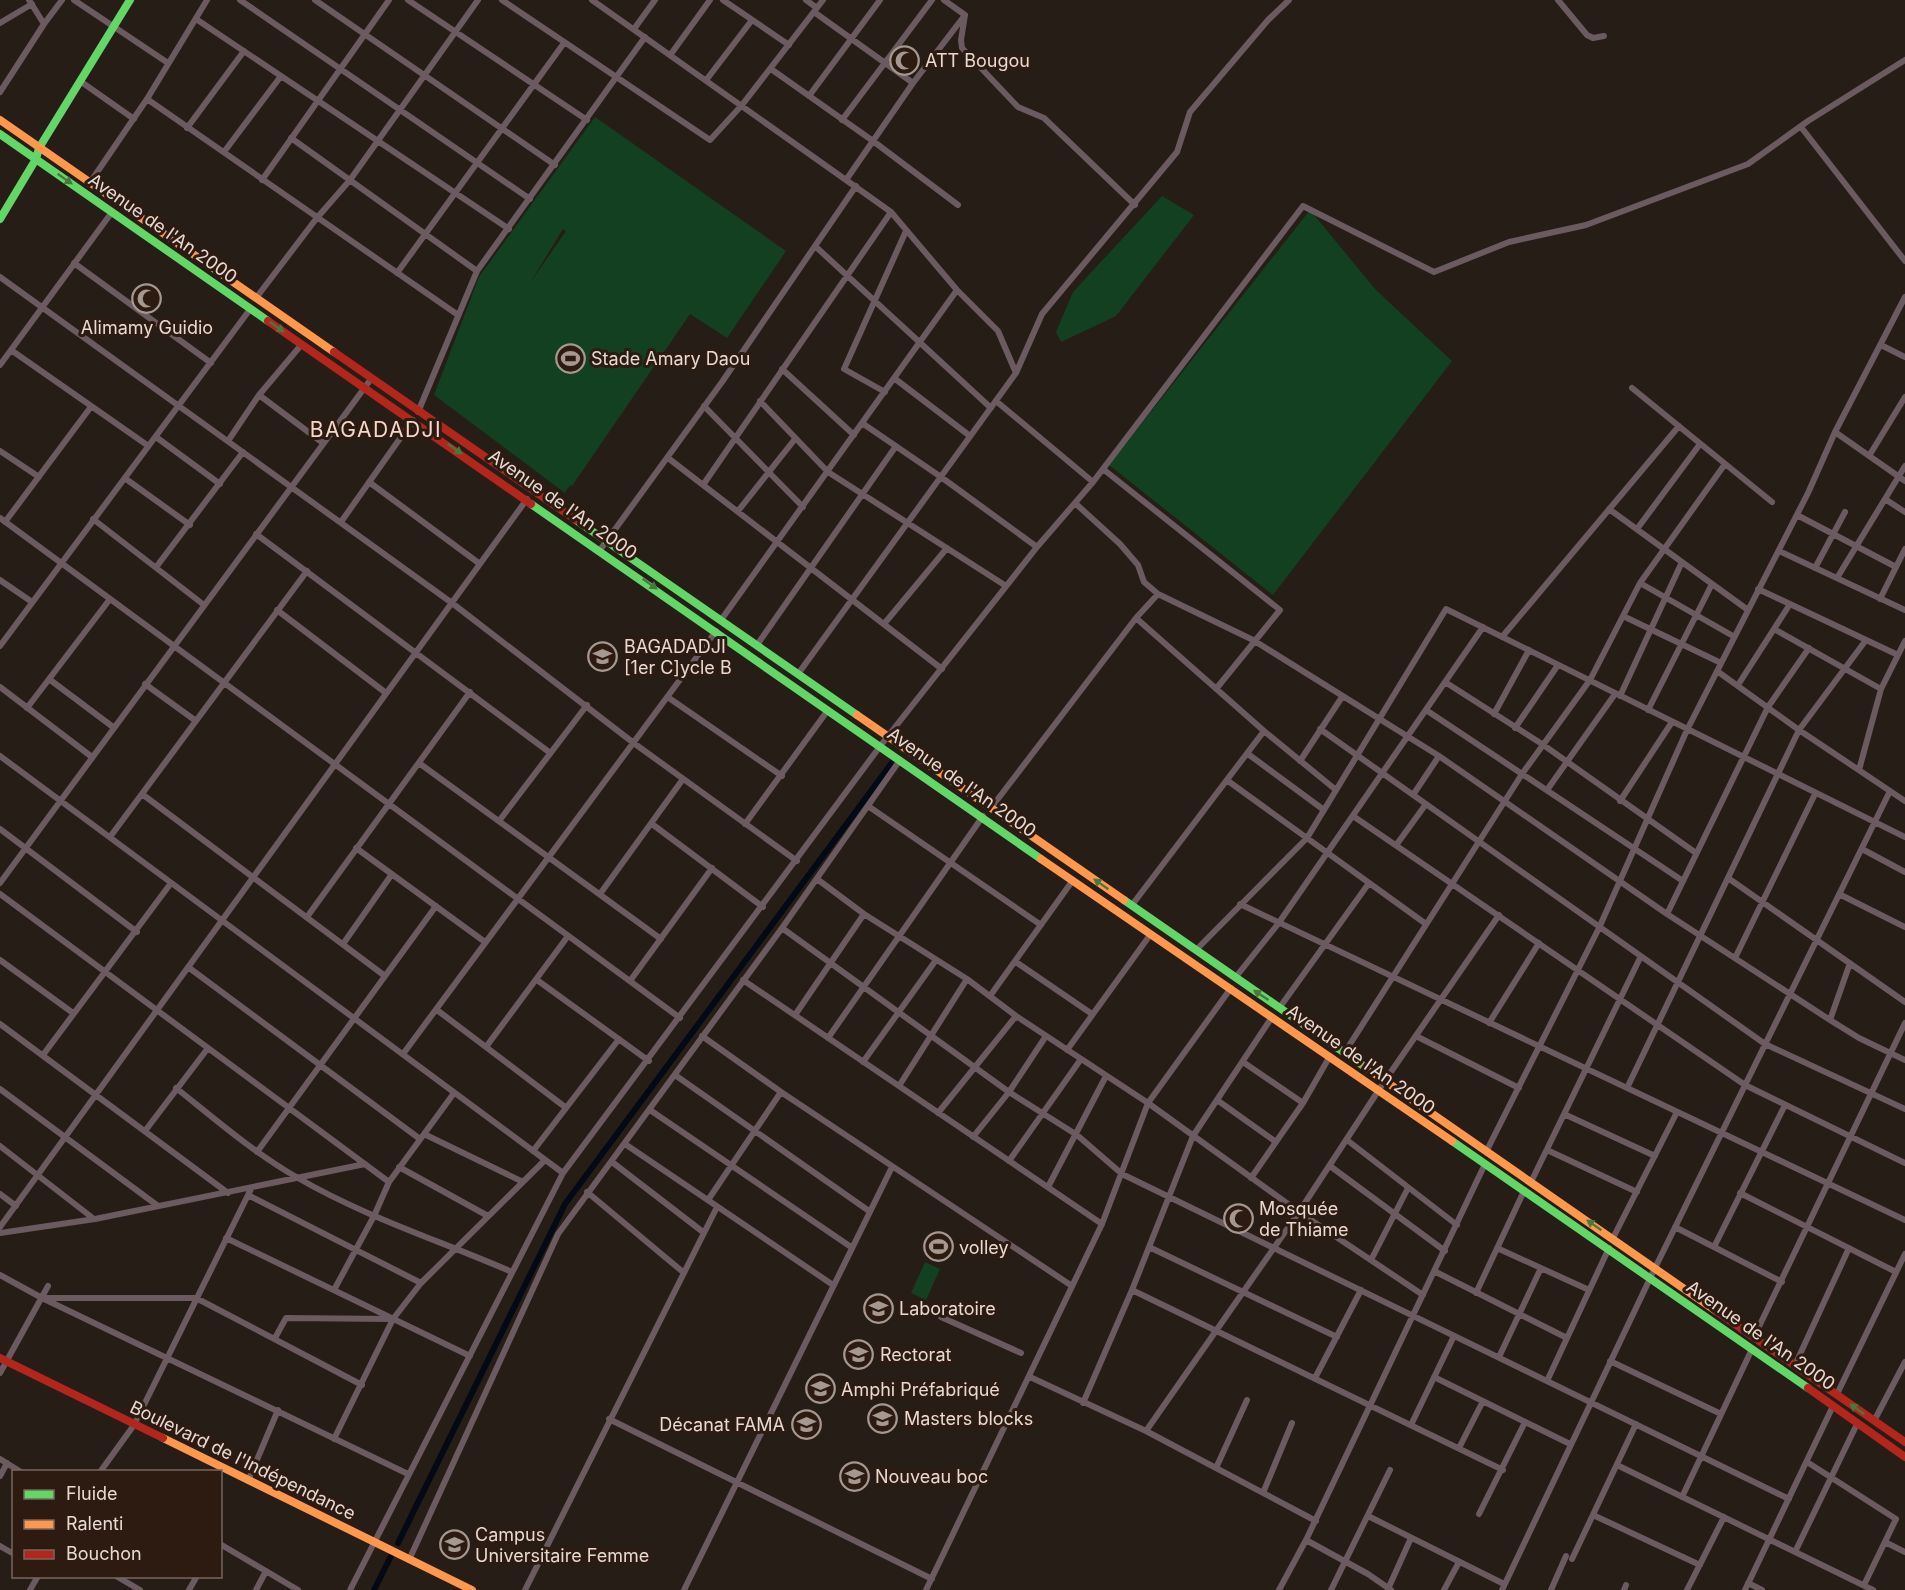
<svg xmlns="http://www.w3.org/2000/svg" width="1905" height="1590" viewBox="0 0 1905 1590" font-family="Inter,sans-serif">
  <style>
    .green { fill: #124020; fill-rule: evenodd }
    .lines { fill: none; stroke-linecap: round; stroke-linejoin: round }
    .canal { stroke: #040916; stroke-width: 6 }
    .street { stroke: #6b5a5f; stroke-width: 6 }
    .fast { stroke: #63d668; stroke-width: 8 }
    .slow { stroke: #ff974d; stroke-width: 8 }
    .jam { stroke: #b3261e; stroke-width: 8 }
    .oneway { fill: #48783c }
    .labels { text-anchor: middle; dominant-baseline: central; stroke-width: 6; stroke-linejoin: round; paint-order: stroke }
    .poi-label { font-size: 18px; fill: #e7dad3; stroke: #2d1b11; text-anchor: start }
    .street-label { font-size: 18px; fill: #e7dad3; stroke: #2d1b11 }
    .quarter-label { font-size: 21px; letter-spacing: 1.5px; fill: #f3d9cb; stroke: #2d1b11 }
  </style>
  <rect width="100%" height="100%" fill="#271d17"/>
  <!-- green -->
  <path class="green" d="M595,117L786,251L727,338L690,314L572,486L570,485L565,493L434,395L479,277ZM563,229L566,231L530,283Z
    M1162,196L1194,215L1116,316L1061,342L1056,332L1073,292Z
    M1310,210L1376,290L1452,361L1273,595L1109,465Z
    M925,1262L940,1269L926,1300L911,1293Z"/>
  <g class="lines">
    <!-- canal -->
    <path class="canal" d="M398,1543L565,1204L894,760
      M374,1590L391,1556"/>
    <!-- street -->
    <path class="street" d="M29,0L44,24L62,0
      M74,0L168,63
      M240,0L530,199
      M315,0L555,165
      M408,0L587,120
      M502,0L710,140L742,105L823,0
      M592,0L846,180L913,83L965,15
      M723,0L789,45
      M806,0L817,8
      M944,0L965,15L961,40L962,48L1018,107L1044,118L1135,205
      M1558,0L1587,35L1593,38L1604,36
      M814,12L913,83
      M196,19L509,229
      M0,23L32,4
      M634,29L655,0
      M671,54L710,0
      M771,69L873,141L958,205
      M707,79L752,20
      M80,81L134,119
      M0,92L44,24
      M809,96L880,0
      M147,99L458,315
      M842,120L932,0
      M1801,127L1905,261
      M187,128L244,51
      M291,138L477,271
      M224,152L281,76
      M262,180L389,0
      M846,180L891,212L957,290L998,331L1016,373
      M89,184L147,99L207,0
      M815,246L991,408
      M74,263L211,363
      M397,273L564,43
      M0,277L452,603L635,744L797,861
      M256,298L316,219L350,180L478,0
      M1881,345L1905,357
      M11,350L147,445
      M0,365L112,212
      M782,369L854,435
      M894,378L970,436
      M1632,388L1772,502
      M885,392L844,369L906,231
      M259,395L323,443
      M760,401L828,472L1006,586
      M996,401L1093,482
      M704,406L803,507
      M418,412L477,271L645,37
      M862,423L941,477L1037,547
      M1835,432L1905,481
      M156,437L220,484
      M228,441L259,395L302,344
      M0,451L39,477
      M1869,456L1905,397
      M668,458L942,669
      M1103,469L1280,610L1216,689
      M126,479L190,525
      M369,482L480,564
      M703,485L891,212
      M1885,499L1905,512
      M1075,503L1120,544L1138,565L1144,582L1158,594L1253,640L1439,756L1667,914L1830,1020L1859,1038L1905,1060
      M1609,509L1748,610
      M738,511L795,439
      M1797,515L1896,567
      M0,518L680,1018
      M93,519L204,605
      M5,522L90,408
      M341,522L413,420
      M1637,529L1700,444
      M256,534L549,752
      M600,550L722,382L856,186
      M1779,551L1905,610
      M157,566L243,452
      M1815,568L1845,512
      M1837,578L1905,466
      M0,580L32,602
      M1640,583L1733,636
      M1758,589L1898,655
      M1880,599L1905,549
      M277,610L386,693
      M1623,616L1721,663
      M1136,618L1264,731L1336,790
      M721,620L957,290
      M884,624L947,548
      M1774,629L1881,689
      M1502,637L1679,426
      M757,645L896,446
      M0,646L251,308
      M1717,671L1799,730L1905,801
      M798,674L1016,373L1042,314L1177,152L1190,112L1268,20L1289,0
      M49,679L113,727
      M1445,682L1542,744L1696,853
      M145,684L196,721
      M1738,685L1790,604
      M0,687L92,757
      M1620,696L1682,562
      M669,698L782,776
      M27,708L110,599
      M1426,710L1683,881
      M1648,710L1712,584
      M1494,714L1529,650
      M1515,728L1558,665
      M1320,729L1765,1044L1905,1109
      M1248,754L1324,810
      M0,756L563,1173
      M1300,761L1342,697
      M419,763L661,939
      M1859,770L1881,689L1905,641
      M1228,781L1426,924
      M1547,790L1615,694
      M142,794L385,976
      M1413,795L1439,756
      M1620,801L1672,722
      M868,806L1041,925
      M991,808L1136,618L1158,594
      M1353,816L1745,1085L1905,1163
      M499,821L587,705
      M652,824L763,907
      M745,824L828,710
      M0,829L137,932
      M110,837L307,571
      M1397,844L1426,804
      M356,848L485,942
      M1862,849L1905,872
      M1728,878L1905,1002
      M817,879L864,914L967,979L1016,1016L1148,1103L1299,1212L1423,1295
      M0,883L371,379
      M0,894L389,1182
      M600,894L683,779
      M1839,894L1905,927
      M1240,904L1905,1220
      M1132,905L1264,731
      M1667,914L1768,707L1809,648
      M307,917L470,692
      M782,928L1009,1092L1077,1135L1122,1174L1789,1499
      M343,944L392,874
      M1196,950L1307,838L1446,609L1905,837
      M1735,958L1815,794
      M0,960L73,1013
      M1016,962L1092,1014
      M188,967L420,1139
      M1235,978L1278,924L1483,627
      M537,980L649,1061
      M743,980L1102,1224
      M630,981L712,868
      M990,996L1073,880
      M1280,1007L1369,883
      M437,1010L565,1107
      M795,1015L864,914
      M1830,1020L1850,963
      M1489,1023L1539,943
      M0,1024L228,1193
      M702,1036L781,1092L1072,1286
      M1416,1036L1519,1088
      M828,1038L983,816
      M486,1047L568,936
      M1067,1050L1150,935
      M1345,1052L1522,774L1590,680L1640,583L1725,464
      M403,1054L716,631
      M43,1055L171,883
      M863,1062L936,960
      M1243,1062L1303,1103
      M675,1075L869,1211
      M899,1086L967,979
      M176,1088C215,1119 254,1153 298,1178C365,1217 441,1241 512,1272
      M1627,1088L1799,730L1866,640
      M0,1089L158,1206
      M1217,1100L1276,1142
      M650,1110L851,1247
      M938,1113L1016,1016
      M1564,1114L1655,1156
      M145,1131L208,1048
      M424,1134L523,1182
      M973,1137L1009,1092L1046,1036
      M1347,1140L1457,1225
      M625,1144L833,1285
      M0,1146L94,1219
      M1547,1150L1637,1192
      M533,1151L619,1039
      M257,1152L436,906
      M1486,1152L1599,928L1687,730L1808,493L1835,432L1905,297
      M1009,1161L1081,1059
      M612,1162L703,1232
      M1330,1166L1445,1251
      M399,1167L488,1216
      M1251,1178L1303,1103L1330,1056
      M1531,1182L1640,958
      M1048,1187L1106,1076
      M587,1192L683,1272
      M1740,1193L1896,1272
      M0,1194L16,1206
      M248,1195L421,1283
      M708,1200L781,1092
      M0,1227L527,499
      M1675,1227L1782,1282
      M0,1233L95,1219L365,1164
      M226,1238L470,1356
      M1613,1238L1677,1112
      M1149,1247L1337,1337
      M1714,1247L1785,1105
      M1497,1248L1589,1290
      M1371,1260L1408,1188
      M1434,1271L1567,1338
      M0,1275L42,1298L408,1474
      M334,1290L374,1216L389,1182L454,1093
      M1132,1290L1503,1470
      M1476,1293L1524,1191
      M44,1298H196L362,1385
      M941,1317L1021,1353
      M1754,1337L1905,1023
      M275,1338L286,1318L390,1319
      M1499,1357L1541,1268
      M1610,1361L1721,1414
      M1795,1365L1849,1248
      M0,1373L48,1286
      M1030,1377L1146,1431L1299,1212L1384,1082L1499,915
      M1434,1377L1570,1444
      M1315,1378L1361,1290
      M1547,1381L1609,1248
      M1837,1394L1905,1254
      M1083,1403L1132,1290L1193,1136L1272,1017
      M609,1419L932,1579
      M1874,1421L1905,1362
      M1411,1425L1454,1336
      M1146,1431L1316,1521
      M334,1439L393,1319L421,1283L545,1160
      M1459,1448L1483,1401
      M0,1459L21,1472
      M1807,1462L1896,1519L1864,1585
      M1617,1465L1873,1590
      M1216,1468L1247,1400
      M100,1472L134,1425L251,1189
      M0,1476L7,1463
      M248,1481L278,1410
      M1263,1493L1292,1423
      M1682,1497L1752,1349
      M1479,1514L1525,1422
      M1593,1515L1700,1565
      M1368,1516L1504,1584
      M1306,1540L1368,1574L1391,1590
      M1885,1542L1905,1552
      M220,1544L298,1590
      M0,1546L14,1554
      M1795,1552L1857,1424
      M1572,1559L1636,1424
      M409,1560L558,1234L782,928L900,760
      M116,1576L140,1590
      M1748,1583L1762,1590
      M1388,1589L1411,1538
      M30,1590L38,1576
      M189,1590L197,1576
      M256,1590L266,1571
      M350,1590L563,1173L881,745L1037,547L1093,482L1303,206L1434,272L1509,242L1586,225L1748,164L1808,121L1905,60
      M525,1590L717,1207
      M684,1590L892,1167
      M926,1590L1102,1224L1148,1103L1231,988
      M1279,1590L1306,1540L1485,1164
      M1331,1590L1390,1470
      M1444,1590L1459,1562
      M1502,1590L1655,1268L1890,791
      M1551,1590L1566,1556
      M1624,1590L1626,1585
      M1687,1590L1724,1517
      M1745,1590L1833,1406"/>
    <!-- fast -->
    <path class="fast" d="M0,134L268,321
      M0,219L36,159L39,148L130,0
      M531,504L1041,859
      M576,520L857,715
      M1124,900L1365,1067
      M1452,1141L1808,1388"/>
    <!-- slow -->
    <path class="slow" d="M0,120L334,352
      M857,715L1124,900
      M1041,859L1452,1141
      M1365,1067L1716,1311
      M163,1438L472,1590"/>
    <!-- jam -->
    <path class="jam" d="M268,321L531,504
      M334,352L576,520
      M1716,1311L1905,1442
      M0,1358L163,1438
      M1808,1388L1905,1457"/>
  </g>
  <!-- one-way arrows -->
  <defs><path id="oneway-solid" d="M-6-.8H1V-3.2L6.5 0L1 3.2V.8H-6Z" transform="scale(1.5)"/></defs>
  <g class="oneway">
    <use href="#oneway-solid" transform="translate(65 179) rotate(35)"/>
    <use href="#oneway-solid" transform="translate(277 327) rotate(35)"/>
    <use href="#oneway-solid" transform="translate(455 449) rotate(35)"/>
    <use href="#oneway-solid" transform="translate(650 584) rotate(35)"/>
    <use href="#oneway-solid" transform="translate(1101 884) rotate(-145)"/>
    <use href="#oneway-solid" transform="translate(1261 995) rotate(-147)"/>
    <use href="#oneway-solid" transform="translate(1594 1225) rotate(-145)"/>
    <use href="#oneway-solid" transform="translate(1857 1409) rotate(-144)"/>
  </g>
  <!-- icons -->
  <defs>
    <symbol id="mosque-ring" viewBox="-11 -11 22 22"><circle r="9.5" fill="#2d1b11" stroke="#a49891" stroke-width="1.5"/><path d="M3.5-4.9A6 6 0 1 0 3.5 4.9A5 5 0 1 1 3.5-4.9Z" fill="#a49891"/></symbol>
    <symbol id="stadium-ring" viewBox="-11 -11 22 22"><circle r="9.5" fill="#2d1b11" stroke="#a49891" stroke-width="1.5"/><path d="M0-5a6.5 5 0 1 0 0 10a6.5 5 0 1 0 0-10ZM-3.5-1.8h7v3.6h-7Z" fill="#a49891"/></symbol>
    <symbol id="school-ring" viewBox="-11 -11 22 22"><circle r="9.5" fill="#2d1b11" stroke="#a49891" stroke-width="1.5"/><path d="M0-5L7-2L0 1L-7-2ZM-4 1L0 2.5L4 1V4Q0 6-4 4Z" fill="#a49891"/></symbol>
    <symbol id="university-ring" viewBox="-11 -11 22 22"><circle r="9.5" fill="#2d1b11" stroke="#a49891" stroke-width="1.5"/><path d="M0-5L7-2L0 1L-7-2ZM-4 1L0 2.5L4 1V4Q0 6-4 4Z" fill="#a49891"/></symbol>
  </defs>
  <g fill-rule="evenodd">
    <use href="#mosque-ring" x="888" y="44" width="33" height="33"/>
    <use href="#mosque-ring" x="130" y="282" width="33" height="33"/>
    <use href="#stadium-ring" x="554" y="342" width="33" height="33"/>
    <use href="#school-ring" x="586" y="640" width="33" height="33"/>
    <use href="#mosque-ring" x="1222" y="1202" width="33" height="33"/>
    <use href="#stadium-ring" x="922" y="1230" width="33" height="33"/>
    <use href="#university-ring" x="862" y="1292" width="33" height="33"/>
    <use href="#university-ring" x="842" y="1338" width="33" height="33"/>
    <use href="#university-ring" x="804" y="1372" width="33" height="33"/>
    <use href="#university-ring" x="866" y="1402" width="33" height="33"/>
    <use href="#university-ring" x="790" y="1408" width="33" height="33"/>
    <use href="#university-ring" x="838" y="1460" width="33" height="33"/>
    <use href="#university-ring" x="438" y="1528" width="33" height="33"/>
  </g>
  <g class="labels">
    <!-- poi labels -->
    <g class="poi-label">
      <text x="925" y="60">ATT Bougou</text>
      <text x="147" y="327" text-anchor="middle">Alimamy Guidio</text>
      <text x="591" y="358">Stade Amary Daou</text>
      <text x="624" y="646">BAGADADJI<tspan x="624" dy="21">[1er C]ycle B</tspan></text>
      <text x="1259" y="1208">Mosquée<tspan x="1259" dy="21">de Thiame</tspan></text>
      <text x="959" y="1247">volley</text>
      <text x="899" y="1308">Laboratoire</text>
      <text x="880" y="1354">Rectorat</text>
      <text x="841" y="1389">Amphi Préfabriqué</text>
      <text x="904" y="1418">Masters blocks</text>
      <text x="785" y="1424" text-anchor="end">Décanat FAMA</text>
      <text x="875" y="1476">Nouveau boc</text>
      <text x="475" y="1534">Campus<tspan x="475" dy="21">Universitaire Femme</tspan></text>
    </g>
    <!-- street labels -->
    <g class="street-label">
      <text transform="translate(163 228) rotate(35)">Avenue de l'An 2000</text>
      <text transform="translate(563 504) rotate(35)">Avenue de l'An 2000</text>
      <text transform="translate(962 782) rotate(35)">Avenue de l'An 2000</text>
      <text transform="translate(1361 1059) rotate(35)">Avenue de l'An 2000</text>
      <text transform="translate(1761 1335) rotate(35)">Avenue de l'An 2000</text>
      <text transform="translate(243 1460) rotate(26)">Boulevard de l'Indépendance</text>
    </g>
    <!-- quarter labels -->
    <g class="quarter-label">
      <text x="376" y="429">BAGADADJI</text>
    </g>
  </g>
  <!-- legend -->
  <rect x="12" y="1470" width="210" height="108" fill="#2d1b11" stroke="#77675f" stroke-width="1.5"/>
  <rect x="24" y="1490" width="30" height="9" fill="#63d668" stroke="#77675f" stroke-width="1.5"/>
  <text x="66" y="1500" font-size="18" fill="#e7dad3">Fluide</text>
  <rect x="24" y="1520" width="30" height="9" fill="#ff974d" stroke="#77675f" stroke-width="1.5"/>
  <text x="66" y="1530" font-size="18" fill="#e7dad3">Ralenti</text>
  <rect x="24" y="1550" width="30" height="9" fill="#b3261e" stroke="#77675f" stroke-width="1.5"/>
  <text x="66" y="1560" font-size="18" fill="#e7dad3">Bouchon</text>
</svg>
